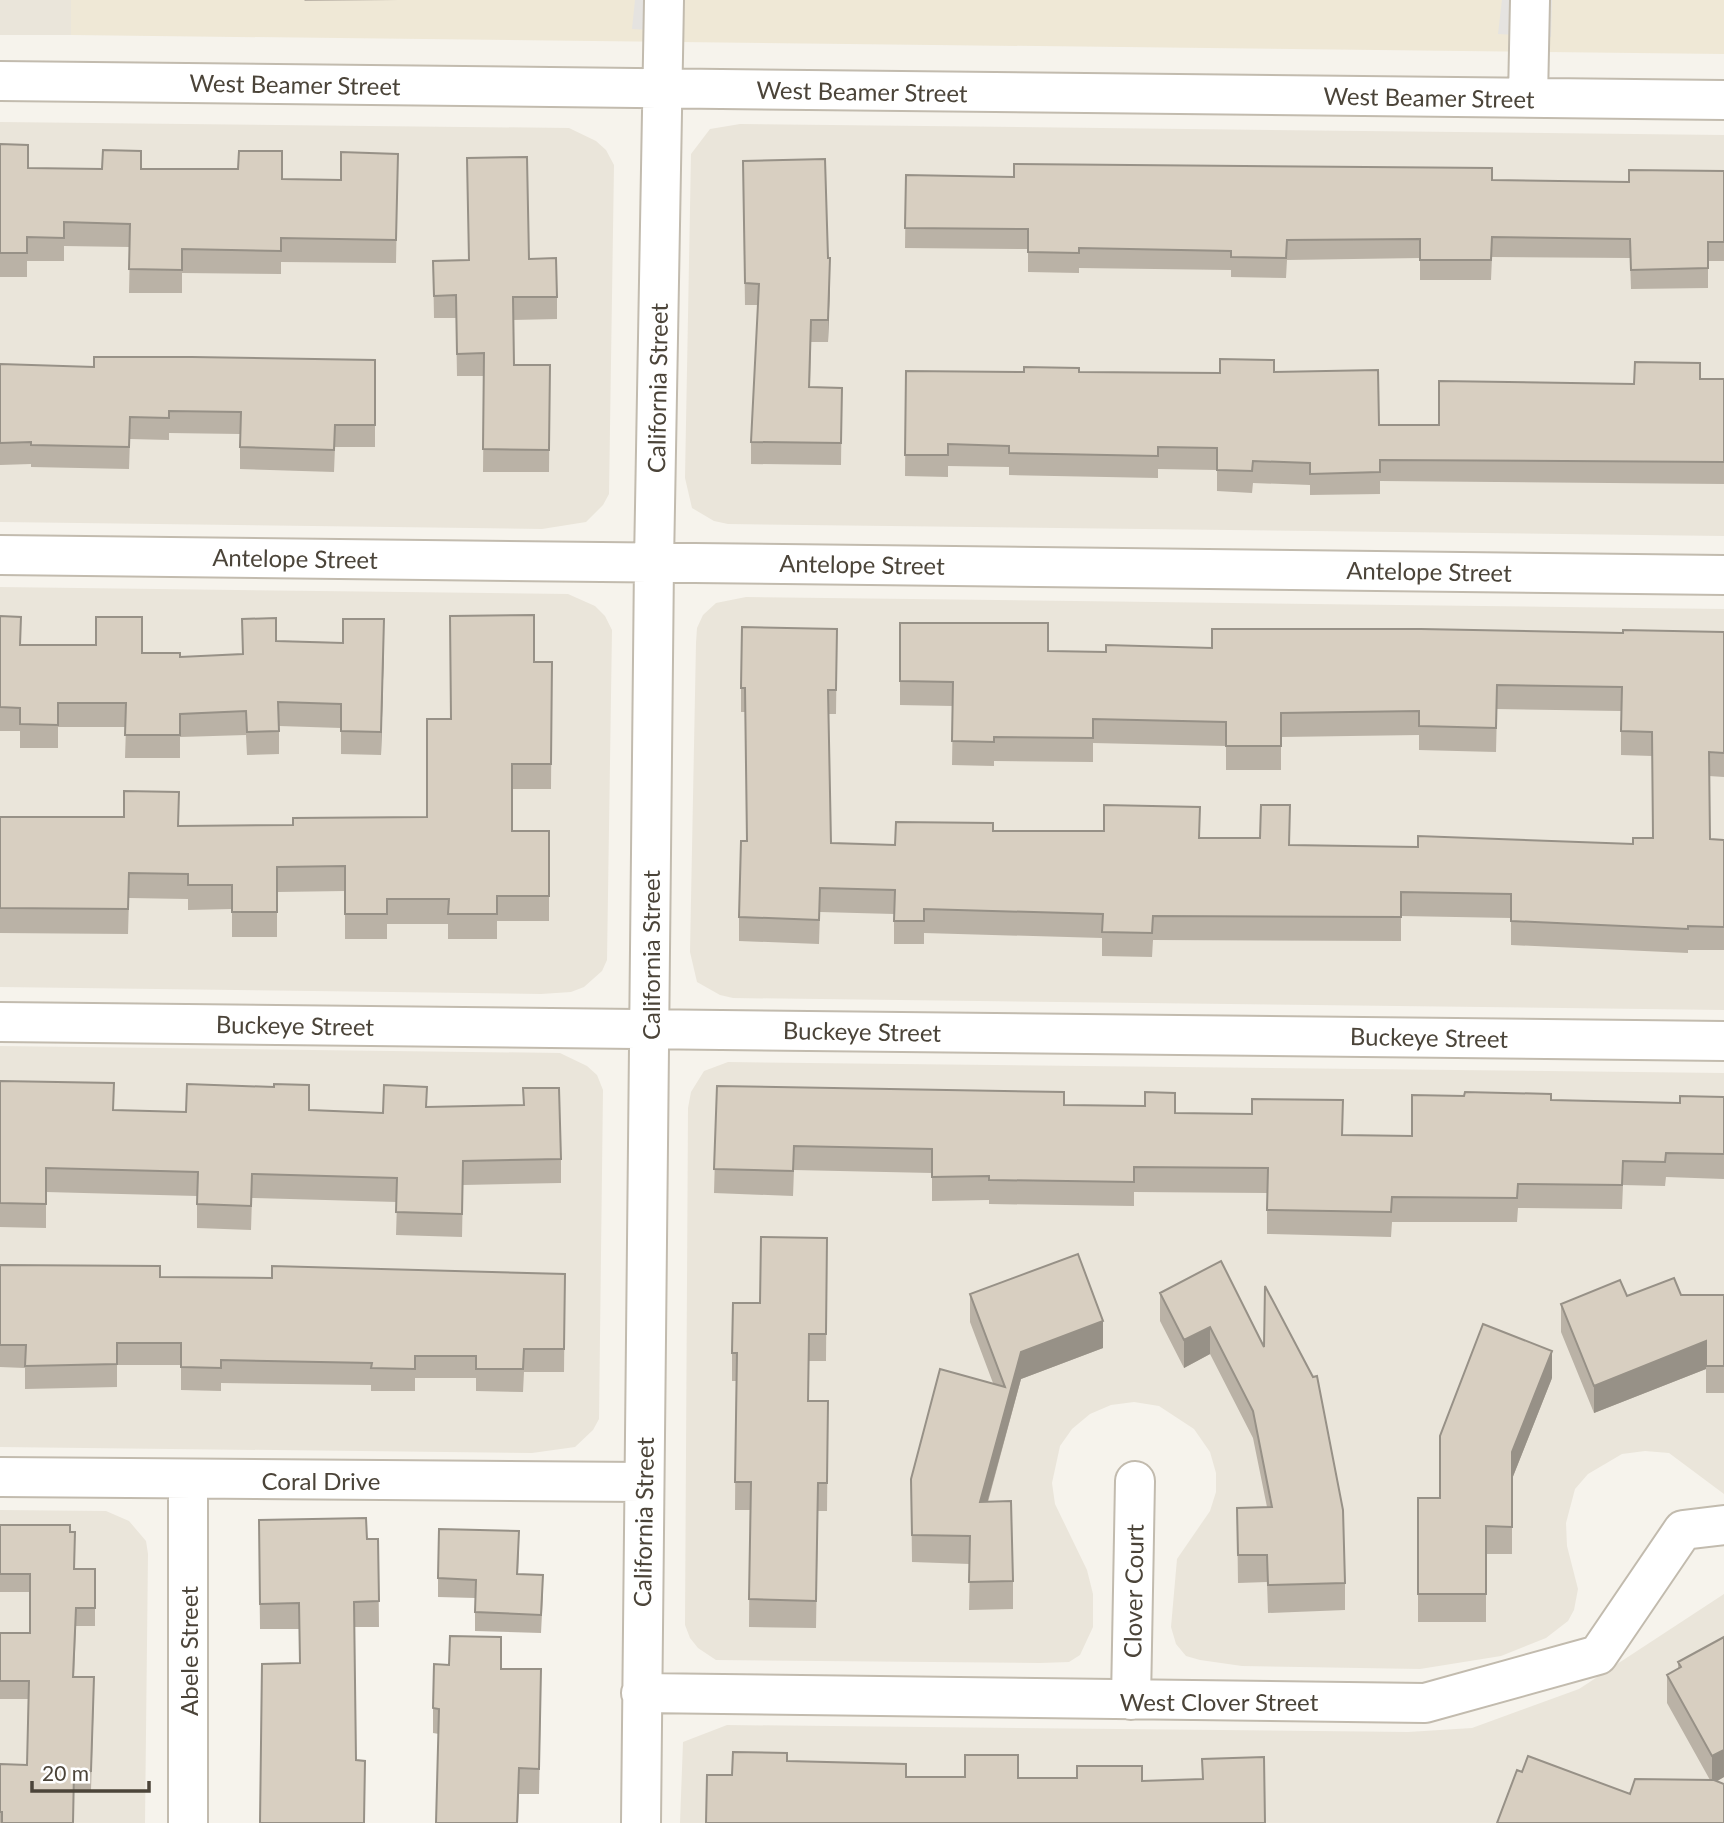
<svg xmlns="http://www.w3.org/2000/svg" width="1724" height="1823" viewBox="0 0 1724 1823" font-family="Lato,sans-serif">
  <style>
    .residential { fill: #eae5da }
    .education { fill: #efe8d6 }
    .parking { fill: #e5e3e0 }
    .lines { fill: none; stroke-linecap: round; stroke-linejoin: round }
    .minor-casing { stroke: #c2bbae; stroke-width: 42 }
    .minor { stroke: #fff; stroke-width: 38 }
    .wall { fill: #bab2a6 }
    .shaded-wall { fill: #979187 }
    .building { fill: #d8cfc1; stroke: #979187; stroke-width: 2 }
    .labels { text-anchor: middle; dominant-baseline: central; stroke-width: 6; stroke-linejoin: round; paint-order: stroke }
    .street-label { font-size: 24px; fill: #4b4439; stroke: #fff }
  </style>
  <rect width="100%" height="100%" fill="#f6f3ec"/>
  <!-- residential -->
  <path class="residential" d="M0,0H71V35H0Z
    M0,122L569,128L596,141L606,150L614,165L609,494L603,505L586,522L542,529L0,522Z
    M740,124L1724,135V536L728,524L714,521L692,508L685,478L691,154L710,129Z
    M0,587L568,594L595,606L605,616L612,630L607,960L602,971L584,987L571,992L541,994L0,987Z
    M746,597L1724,609V1010L733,998L720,995L697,982L690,952L696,643L697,628L703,615L716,603Z
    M0,1046L560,1053L587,1066L597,1075L603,1090L599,1419L593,1430L575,1447L532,1453L0,1447Z
    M728,1062L1724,1073V1494L1669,1453L1645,1451L1622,1454L1588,1474L1575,1489L1566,1523L1567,1546L1578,1589L1574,1610L1568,1621L1546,1638L1501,1656L1420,1669L1242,1666L1200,1660L1186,1656L1176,1644L1171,1627L1177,1559L1210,1511L1216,1492V1473L1210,1452L1194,1429L1159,1406L1134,1402L1111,1405L1090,1414L1072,1429L1060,1446L1052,1483L1055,1504L1087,1570L1093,1594V1627L1080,1655L1069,1662L1040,1663L716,1660L698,1648L690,1638L685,1625L688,1108L691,1092L704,1071Z
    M0,1510L106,1511L129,1521L146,1541L148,1554L145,1823H0Z
    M1724,1594V1823H680L683,1742L727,1725L1408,1732L1472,1728L1579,1689Z"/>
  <!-- education -->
  <path class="education" d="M71,0H1724V54L71,35Z"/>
  <!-- parking -->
  <path class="parking" d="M635,0H683L682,32L632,29Z
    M1502,0H1552L1551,37L1498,34Z"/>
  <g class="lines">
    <defs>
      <path id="minor" d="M0,81L1724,100
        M1528,98L1530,0
        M0,555L1724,575
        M0,1022L1724,1041
        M0,1477L643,1482
        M188,1479V1823
        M641,1693L1425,1703L1598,1655L1683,1530L1724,1525
        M1131,1700L1135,1481
        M641,1823L654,563L664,0"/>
    </defs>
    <!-- minor casing -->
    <use href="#minor" class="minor-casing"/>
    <!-- minor -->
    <use href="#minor" class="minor"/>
  </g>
  <!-- wall -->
  <path class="wall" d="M304,0H398L305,1Z
    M0,144L28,168L102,169H141L282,179L341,180L398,154L396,263L281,262V274L182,273V293H129L130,247L64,246V261H27V277H0Z
    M743,161L828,258L830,280L828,342H811L810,387L842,388L841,465L751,464V442L758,305H745Z
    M1724,171V261H1708V288L1631,289L1630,258L1492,257L1491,280H1420V258L1287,260L1286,278L1231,277V270L1079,268V273L1028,272V249L905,248L906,175L1014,177L1629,182Z
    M529,259L557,297V319L513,320L514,365H550L549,472H483L484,376H457L456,318H434L433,261Z
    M375,360V447H335L334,472L240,469V434L169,433V440L130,439L129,469L31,467V464L0,465V364L94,367Z
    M906,371L1220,373L1274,372L1379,425H1439L1634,384L1700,379H1724V484L1380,481V494L1310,495V485L1253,483L1252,493L1217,491V470L1158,469V478L1009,475V467L948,466V477L905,476Z
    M0,616L21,645L142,653L180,657L242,654V619L276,641L384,643L381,755L341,754V728L279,726V754L247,755L246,735L180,737V758H125L126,727H58V748H20V731H0Z
    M900,623L1048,651L1106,652L1623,633L1724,632V777L1709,776L1710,839L1724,840V950H1688V953L1511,945V918L1401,916V941L1153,940L1152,957L1102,956V938L924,933V944H894V914L820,912L819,944L739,941V917L747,841L745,712H741V688L837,629L836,714H828L831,843L895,845L993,831L1200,838L1290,845L1418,847L1633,844L1653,838L1652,756L1621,755V711L1497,709L1496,752L1419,750V735L1281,737V770H1226V746L1093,743V762L994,761V766L952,765L953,706L900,705Z
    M534,662H552L551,789H512V831H549V921H497V939H448V924H387V939H345V891L277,892V937H232V909L188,910V899L129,898L128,934L0,933V817L179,826L293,825L427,817L451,719Z
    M0,1081L114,1110L186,1112L309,1111L383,1113L427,1107L561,1159V1183L463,1185L462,1237L396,1235L397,1202L252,1198L251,1230L197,1228V1196L46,1192V1228L0,1227Z
    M717,1086L1064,1105L1175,1113L1343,1135L1412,1136L1551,1100L1680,1103L1724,1097V1179L1666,1177L1665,1186L1623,1185L1622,1209L1518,1208L1517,1222H1392L1391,1237L1267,1234V1193L1134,1192V1206L989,1204V1200L932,1201V1173L794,1170L793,1196L714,1193Z
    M827,1238L826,1361H809V1401H828L827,1511H818L816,1628L749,1627L750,1510H735L736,1381H732V1353L760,1303Z
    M1221,1261L1345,1583V1610L1268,1613L1267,1582L1238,1583L1237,1508L1267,1507L1253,1438L1210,1354L1184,1368L1160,1321V1293Z
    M0,1265L160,1277L272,1278L565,1274L564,1372H524L523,1392L476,1391V1378H415V1391H371V1385L221,1383V1391L181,1390V1365H117V1387L25,1389V1368L0,1367Z
    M970,1294L1103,1348L1021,1379L988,1502L1013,1581V1609L969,1610L970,1564L912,1562L911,1479L993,1383L970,1322Z
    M1681,1295H1724V1393H1706V1369L1594,1413L1561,1332V1304L1627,1296Z
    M1552,1378L1512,1479V1554H1486V1622H1418V1498H1440Z
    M0,1525L70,1532L75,1569H95V1626H76L74,1677L94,1696L91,1790H74L73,1823H0V1764L27,1765L28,1699H0V1633H30V1592H0Z
    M367,1539H378L379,1627H354L300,1663L299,1629H260L259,1546Z
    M519,1550L518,1575L543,1594L541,1633L475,1631V1598L438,1597V1578Z
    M1724,1637V1777L1717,1781L1724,1823L1522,1772L1630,1794L1710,1780L1667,1703V1675L1678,1669V1662Z
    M501,1669L541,1695L539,1794H519L518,1823H436L439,1734L433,1733V1708Z"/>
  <!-- shaded-wall -->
  <path class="shaded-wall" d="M830,258V280L828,342V320Z
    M384,619V643L381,755V732Z
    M1103,1321V1348L1021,1379L980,1529V1502L1021,1352Z
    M1210,1327V1354L1184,1368V1340Z
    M1706,1341V1369L1594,1413V1386Z
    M1552,1351V1378L1512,1479V1452Z
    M1724,1750V1777L1712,1784V1756Z"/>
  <!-- building -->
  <path class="building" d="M0,144L28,145V168L102,169L103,150L141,151V169H238L239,151H282V179L341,180V152L398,154L396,240L281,238V251L182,249V270L129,269L130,224L64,222V238L27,237V253H0Z
    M527,157L529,259L556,258L557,297H513L514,365H550L549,450L483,449L484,353L457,354L456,295L434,296L433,261L469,260L467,158Z
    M825,159L828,258H830L828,320H811L809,387L842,388L841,443L751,442L759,284L745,283L743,161Z
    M1014,164L1492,168V180L1629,182V170L1724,171V242H1708V268L1631,270L1630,239L1492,237L1491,260H1420V239L1287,240L1286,258L1231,257V251L1079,248V253L1028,252V229L905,228L906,175L1014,177Z
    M94,357H192L375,360V425H335L334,450L240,447L241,412L169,411V418L130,417L129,447L31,445V442L0,443V364L94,367Z
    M1220,359L1274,360V372L1378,370L1379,425H1439V381L1634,384L1635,362L1700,363V379H1724V462L1380,460V472L1310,474V463L1253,461L1252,471L1217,470V448L1158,447V456L1009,453V446L948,444V455H905L906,371L1024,372V367L1079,368V372L1220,373Z
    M534,615V662H552L551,764H512V831H549V896H497V914H448L449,899H387V914H345V866L277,867V912H232V885H188V874L129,873L128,909L0,908V817H124V791L179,792L178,826L293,825V818L427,817V719H451L450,616Z
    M0,616L21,617L20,645H96V617H142V653H180V657L243,654L242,619L276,618V641L343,643V619H384L381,732L341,731V704L278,702L279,731L247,732L246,711L180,714V735H125L126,703H58V725L20,724V708L0,707Z
    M900,623H1048V651L1106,652V645L1212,648V629H1421L1623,633V630L1724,632V753L1709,752L1710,839L1724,840V927L1688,926V929L1511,921V894L1401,892V917L1153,916L1152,933L1102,932L1103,914L924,909V921H894L895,890L820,888L819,920L739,917L741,841H747L745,688H741L742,627L837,629L836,690H828L831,843L895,845L896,822L993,823V831H1104V805L1200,807L1199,838H1260L1261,805H1290L1289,845L1418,847V836L1633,844V838H1653L1652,732L1621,731L1622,687L1497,685L1496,728L1419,726V711L1281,713V746H1226V722L1093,719V738L994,737V742L952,741L953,682L900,681Z
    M0,1081L114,1083L113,1110L186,1112L187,1084L274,1087V1084L309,1085V1110L383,1113L384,1085L427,1087L426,1107L524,1105L523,1088H559L561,1159L463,1161L462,1214L396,1212L397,1178L252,1174L251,1206L197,1204L198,1172L46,1168V1204L0,1203Z
    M717,1086L1064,1092V1105L1145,1106V1092L1175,1093V1113L1252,1114V1099L1343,1100L1342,1135L1412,1136V1095L1464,1096L1465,1092L1551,1094V1100L1680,1103V1096L1724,1097V1154L1666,1153L1665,1162L1623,1161L1622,1185L1518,1184L1517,1198L1392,1197L1391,1212L1267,1210L1268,1168L1134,1167V1182L989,1180V1176L932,1177V1149L794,1146L793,1171L714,1169Z
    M761,1237L827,1238L826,1334H809L808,1401H828L827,1483H818L816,1601L749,1599L751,1482H735L737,1353H732L733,1303H760Z
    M1078,1254L1103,1321L1021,1352L980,1502L1011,1501L1013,1581L969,1582L970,1536L912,1535L911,1479L940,1369L1005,1387L970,1294Z
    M1221,1261L1264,1347L1265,1286L1313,1377L1317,1376L1343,1510L1345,1583L1268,1585L1267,1555H1238L1237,1508L1272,1507L1253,1411L1210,1327L1184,1340L1160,1293Z
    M0,1265L160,1266V1277L272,1278V1266L565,1274L564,1349H524L523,1369H476V1356H415V1369L371,1368L372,1363L221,1360V1368L181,1367V1343H117V1364L25,1366L26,1345H0Z
    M1674,1278L1681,1295H1724V1366H1706V1341L1594,1386L1561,1304L1620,1280L1627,1296Z
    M1483,1324L1552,1351L1512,1452V1527L1486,1526V1594H1418V1498H1440V1436Z
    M366,1518L367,1539H378L379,1601L354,1602L356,1760L365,1761L364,1823H260L262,1664L300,1663L299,1603L260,1604L259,1520Z
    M0,1525H70V1532H75L74,1569H95V1608H76L73,1677H94L91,1771H74L73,1823H2V1812H0V1764L27,1765L29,1681H0V1633H30V1574H0Z
    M439,1529L519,1531L517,1574L543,1575L541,1615L475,1612L476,1580L438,1578Z
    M450,1636L501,1637V1669H541L539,1769L519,1768L517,1823H436L439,1709L433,1708L434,1664L449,1665Z
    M1724,1637V1750L1712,1756L1667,1675L1681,1667L1678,1662Z
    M733,1752L787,1753V1761L906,1764V1777H965V1755H1018V1778H1077V1766H1142V1781L1203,1779L1202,1759L1264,1757L1265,1823H706L707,1775H732Z
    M1528,1756L1630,1794L1635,1779L1714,1780L1724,1784V1823H1497L1517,1770L1522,1772Z"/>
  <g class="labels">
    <!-- street labels -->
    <g class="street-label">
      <text transform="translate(295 84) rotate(1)">West Beamer Street</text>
      <text transform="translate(862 91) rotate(1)">West Beamer Street</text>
      <text transform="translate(1429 97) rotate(1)">West Beamer Street</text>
      <text transform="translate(657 388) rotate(-89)">California Street</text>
      <text transform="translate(295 558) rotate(1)">Antelope Street</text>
      <text transform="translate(862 564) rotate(1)">Antelope Street</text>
      <text transform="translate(1429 571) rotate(1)">Antelope Street</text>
      <text transform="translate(650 955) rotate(-90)">California Street</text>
      <text transform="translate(295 1025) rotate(1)">Buckeye Street</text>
      <text transform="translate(862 1031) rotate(1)">Buckeye Street</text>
      <text transform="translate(1429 1037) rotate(1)">Buckeye Street</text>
      <text x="321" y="1480">Coral Drive</text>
      <text transform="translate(643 1522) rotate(-89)">California Street</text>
      <text transform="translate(1133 1591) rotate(-89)">Clover Court</text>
      <text transform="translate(188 1651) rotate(-90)">Abele Street</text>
      <text x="1219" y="1701">West Clover Street</text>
    </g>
  </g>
  <!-- scale -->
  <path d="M32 1781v10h117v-10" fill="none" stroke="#4b4439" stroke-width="3.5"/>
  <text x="42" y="1781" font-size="21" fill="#4b4439" stroke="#ffffff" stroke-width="5" paint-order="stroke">20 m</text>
</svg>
